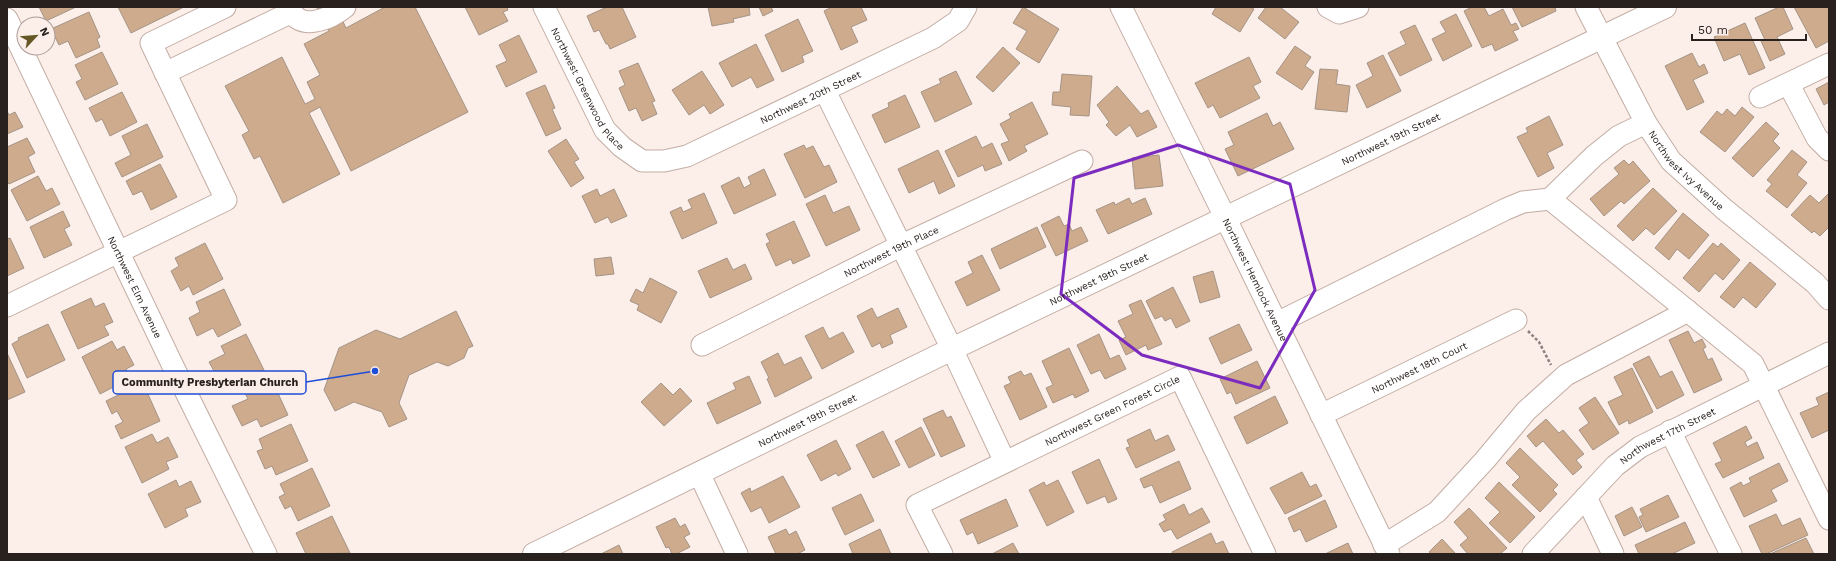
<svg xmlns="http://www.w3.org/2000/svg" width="1836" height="561" viewBox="0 0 1836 561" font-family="'Work Sans',sans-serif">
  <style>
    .building { fill: #ceab8d; stroke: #a49486 }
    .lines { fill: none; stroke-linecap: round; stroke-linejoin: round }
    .minor-casing { stroke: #c2ada4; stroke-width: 23 }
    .major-casing { stroke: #c2ada4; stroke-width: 24 }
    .path { stroke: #8b807d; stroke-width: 2.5; stroke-dasharray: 3 2; stroke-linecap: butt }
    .minor { stroke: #fff; stroke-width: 21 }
    .major { stroke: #fff; stroke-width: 22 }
    .marked { fill: none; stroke: #7b2cbf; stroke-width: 3; stroke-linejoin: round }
    .labels { text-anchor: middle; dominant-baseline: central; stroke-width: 3.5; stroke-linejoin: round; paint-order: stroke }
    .street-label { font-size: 10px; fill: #29211e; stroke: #fceee9 }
    .leader { fill: none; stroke: #1d4ed8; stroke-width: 1.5 }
    .callout-dot { fill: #1d4ed8; stroke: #fceee9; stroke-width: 1.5 }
    .callout { fill: #fceee9; stroke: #1d4ed8; stroke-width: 1.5 }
    .callout-label { font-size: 11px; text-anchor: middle; font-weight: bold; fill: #29211e }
  </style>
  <rect width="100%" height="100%" fill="#fceee9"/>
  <!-- building -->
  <path class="building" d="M39,7H76L46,21Z
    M118,7H184L131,33Z
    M319,7H336L346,28L385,7H415L468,112L351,171L320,107L309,113L340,174L283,203L260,156L254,159L242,135L249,131L225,86L282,57L305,104L315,99L307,82L320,75L304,44L329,31L317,8Z
    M465,7H507L508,10L503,12L508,21L479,35Z
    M607,7H622L636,37L610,49L608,44H606L599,30L594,32L587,16Z
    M708,7H749L750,15L733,19L734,22L712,26Z
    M759,7H771L773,11L763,16Z
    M832,7H861L867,20L851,27L858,42L841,50L824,11Z
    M1023,7L1059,29L1039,63L1016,49L1027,31L1013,23Z
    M1216,7H1250L1254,9L1240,32L1212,14Z
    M1266,7H1280L1299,22L1285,39L1258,18Z
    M1472,7H1484L1489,16L1503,9L1511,25L1516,23L1519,29L1513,31L1518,40L1495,51L1492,44L1482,48L1464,11Z
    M1512,7H1555L1556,11L1522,27Z
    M1779,7H1783L1793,29L1777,37L1785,54L1770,61L1761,41L1765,40L1755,18Z
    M1794,7H1829V41L1816,48Z
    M89,12L100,37L97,39L100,47L76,58L68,41L59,45L51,29Z
    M1456,14L1472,46L1443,61L1432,39L1446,32L1440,22Z
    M798,19L813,51L802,56L804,62L782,72L765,35Z
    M1745,23L1765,68L1749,75L1740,54L1724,61L1714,37Z
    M1415,25L1432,60L1400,76L1388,53L1406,44L1400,32Z
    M519,35L537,72L506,87L496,66L507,61L499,45Z
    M756,44L774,80L757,88L751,77L732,87L719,63Z
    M1295,46L1311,57L1305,66L1314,72L1302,90L1276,73Z
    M1003,47L1020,63L993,92L976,77Z
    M102,52L118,84L85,100L76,82L82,79L75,65Z
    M1692,53L1699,67L1704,64L1708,73L1693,80L1704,102L1687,110L1665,66Z
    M1383,55L1401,91L1367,108L1356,85L1373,76L1367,63Z
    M1249,57L1261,82L1253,86L1260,98L1220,118L1213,105L1208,108L1195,83Z
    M638,63L655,101L652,102L657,114L642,121L636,108L629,111L619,88L625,85L619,71Z
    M1320,69L1338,70L1336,84L1350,86L1347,112L1315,109Z
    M702,71L724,105L710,114L704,105L689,115L672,90Z
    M956,71L972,104L935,122L921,92L941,83L939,79Z
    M1062,74L1092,76L1089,116L1070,115L1071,107L1052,105L1053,92H1060Z
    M1829,82V102L1824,105L1816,89Z
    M545,85L555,108L552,109L561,129L546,136L526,93Z
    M1117,86L1141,114L1148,110L1157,127L1137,137L1130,125L1116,136L1106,125L1109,122L1097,105Z
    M122,92L137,122L110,136L102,119L96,122L89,108Z
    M905,95L920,127L885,143L872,115L889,107L888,103Z
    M1032,102L1048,134L1024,146L1027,151L1009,161L1001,144L1009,141L1000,124L1011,118L1009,114Z
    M1742,107L1754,117L1725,152L1700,132L1717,111L1722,115L1727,109L1735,116Z
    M7,111L9,115L15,112L23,127L7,134Z
    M1267,113L1273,126L1280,122L1294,149L1238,176L1225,149L1234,145L1228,132Z
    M1549,116L1563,145L1547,153L1554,168L1538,177L1517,137L1528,132L1526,128Z
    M1766,122L1779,134L1773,141L1780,148L1753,177L1732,158Z
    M147,124L163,157L122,177L115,163L131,155L122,136Z
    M976,136L982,148L992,143L1002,164L985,171L983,165L958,177L945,151Z
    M27,138L35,153L28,157L35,172L9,184L7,181V147Z
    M566,139L579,159L574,162L584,178L571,187L548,151Z
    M804,145L806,149L813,146L824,167L829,165L837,182L805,198L784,154Z
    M938,150L955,186L939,194L934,181L909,193L898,169Z
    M1792,150L1807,162L1797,175L1807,183L1787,208L1766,191L1772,184L1767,180Z
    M1159,155L1163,186L1135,189L1132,158Z
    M1624,160L1629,165L1633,161L1650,181L1624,204L1621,201L1604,216L1590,199L1619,174L1614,168Z
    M160,164L177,197L151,210L142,191L133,195L126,181Z
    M764,169L776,195L734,214L721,186L739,177L744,188L751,184L748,177Z
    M38,176L46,191L52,188L60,204L27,221L11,190Z
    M1653,188L1677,211L1654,235L1646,228L1633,241L1617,226Z
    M597,189L600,196L614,189L627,216L611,223L608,217L595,223L582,196Z
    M704,193L717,223L682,239L670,212L681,207L683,212L692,208L688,200Z
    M1829,193V227L1820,236L1814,231L1812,233L1791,215L1810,195L1819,203Z
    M825,195L833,213L849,206L860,230L826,246L806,204Z
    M1129,198L1132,204L1145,198L1152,214L1108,234L1096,210L1114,202L1115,205Z
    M63,211L70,226L64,229L72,245L44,258L30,227Z
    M1683,213L1709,235L1689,259L1677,249L1669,260L1655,248Z
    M1059,216L1064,226L1069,224L1072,231L1081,227L1088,241L1056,256L1041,225Z
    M794,221L810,256L793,264L791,259L776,266L766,244L770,242L766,234Z
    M1037,227L1046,247L1000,269L991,249Z
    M10,238L24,268L7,276V239Z
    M205,243L223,279L193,295L189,286L181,291L171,271L179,266L175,258Z
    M1713,243L1718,247L1721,243L1740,260L1723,280L1715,273L1699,292L1683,278Z
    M982,255L1000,290L967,306L955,282L973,273L968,262Z
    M611,257L614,274L596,276L594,259Z
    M727,258L733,270L745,264L752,279L710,298L698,271Z
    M1750,262L1776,284L1756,308L1743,297L1734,308L1720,297Z
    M1213,271L1220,297L1200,303L1193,277Z
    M650,278L677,292L661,323L637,310L639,305L630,301L636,289L643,293Z
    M1173,287L1190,321L1176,328L1171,318L1165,321L1162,316L1155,319L1146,301Z
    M224,289L241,325L218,337L213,328L197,336L189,318L200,312L196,302Z
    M91,298L95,307L104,303L113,322L104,326L109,335L78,349L61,312Z
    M1141,300L1162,344L1148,350L1146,345L1126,355L1119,340L1126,337L1118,321L1133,314L1129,305Z
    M872,308L877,318L898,308L907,327L890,335L893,343L882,348L880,343L872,347L857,316Z
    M456,311L473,346L468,348L464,358L448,366L437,362L409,375L399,403L407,419L389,427L382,412L354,402L335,411L324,390L339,348L376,330L400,339Z
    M48,324L65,360L27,378L12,344L19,340L18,338Z
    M1239,324L1252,350L1221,364L1209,338Z
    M823,327L829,339L843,332L854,352L822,369L805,336Z
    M1688,331L1694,343L1702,339L1706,347L1703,349L1708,360L1712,358L1722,380L1694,393L1669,340Z
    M246,334L264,370L240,382L236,374L220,382L209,362L225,354L221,346Z
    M1099,334L1110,359L1119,355L1126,369L1105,379L1100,370L1091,374L1077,345Z
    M112,341L117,350L124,346L134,365L126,369L131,378L100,394L82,357Z
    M1069,348L1089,391L1075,398L1073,394L1053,403L1046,388L1053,385L1042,361Z
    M7,353L25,392L7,400Z
    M778,353L784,365L801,357L812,378L775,397L767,379L769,378L761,362Z
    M1649,356L1660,377L1672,371L1684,395L1657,409L1633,364Z
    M1257,361L1270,388L1236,404L1231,392L1227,394L1220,379Z
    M1632,368L1653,412L1629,424L1628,420L1619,425L1608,402L1623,395L1614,377Z
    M1021,371L1024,376L1031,373L1047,407L1020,420L1004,386L1011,383L1008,377Z
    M749,376L761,403L717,424L707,403L736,389L733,383Z
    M271,378L288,415L261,427L257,419L242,426L232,406L248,399L244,391Z
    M143,383L160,421L121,439L115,426L123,422L117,411L112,414L106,401Z
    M661,383L673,395L680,388L692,401L664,426L641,402Z
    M1829,392V430L1812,438L1800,413L1819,405L1816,398Z
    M1275,396L1288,423L1247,444L1234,417Z
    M1595,397L1619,433L1593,450L1579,430L1589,423L1579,408Z
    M943,410L947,418L951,416L965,446L941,457L923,419Z
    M1546,419L1559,433L1563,430L1584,454L1576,460L1582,467L1573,475L1543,441L1536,447L1527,436Z
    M291,424L308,461L276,475L272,466L265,469L257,451L263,449L259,439Z
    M1746,426L1752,438L1745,442L1747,447L1757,442L1764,458L1723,478L1715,464L1722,461L1713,443Z
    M921,427L935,455L909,468L895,441Z
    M1150,429L1155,441L1168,435L1175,450L1136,468L1126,448L1130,447L1127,440Z
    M883,431L900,465L873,478L856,445Z
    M152,434L157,443L168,437L178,457L166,462L169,469L142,483L125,447Z
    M836,440L851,469L838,476L836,473L821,481L807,455Z
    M1520,448L1558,485L1553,490L1557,494L1540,512L1512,485L1520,477L1506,463Z
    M1099,459L1117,499L1108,503L1105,496L1087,504L1072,472Z
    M1179,461L1191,489L1160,503L1152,485L1144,488L1140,479Z
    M1779,463L1788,481L1771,490L1777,501L1744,517L1730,488L1741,482L1743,486L1751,482L1749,478Z
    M312,468L330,506L298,521L291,506L285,509L279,497L285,494L280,484Z
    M1302,472L1310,487L1316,484L1322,496L1285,514L1270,488Z
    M783,476L800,507L769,523L761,507L751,512L741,493L750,488L751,492Z
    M176,480L179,487L191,481L201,502L185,509L188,516L165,528L148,494Z
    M1058,480L1074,512L1047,526L1029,490L1044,482L1046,486Z
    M1499,482L1535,517L1510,543L1489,523L1500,512L1485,498Z
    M861,494L874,521L845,535L832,508Z
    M1668,495L1679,517L1646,532L1639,517L1643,515L1640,509Z
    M1006,499L1018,526L978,544L973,532L967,535L960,520Z
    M1325,500L1337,527L1306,542L1300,529L1294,532L1288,518Z
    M1184,504L1189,515L1202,508L1210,522L1177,539L1171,529L1164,532L1159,524L1166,520L1163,515Z
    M1632,507L1642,527L1624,536L1615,516Z
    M1469,508L1507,548L1500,554H1468L1460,545L1468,538L1454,522Z
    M1776,514L1782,526L1800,518L1808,535L1766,554H1762L1749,526Z
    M332,516L350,553L306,554L296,533Z
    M675,518L680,527L685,524L690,534L684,537L690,547L676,554H672L669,547L666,548L656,527Z
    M1685,522L1695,543L1672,554H1639L1635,545Z
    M786,529L789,535L796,531L805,550L797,554H776L768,537Z
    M880,529L891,554H853L849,544Z
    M1211,533L1216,544L1223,541L1229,554H1173L1172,552Z
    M1806,538L1814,554H1770Z
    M1442,539L1456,554H1431L1429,552Z
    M1013,543L1019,554H992Z
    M1348,543L1353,554H1325Z
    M619,545L623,554H601Z"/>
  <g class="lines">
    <defs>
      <g id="minor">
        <path d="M290,7C297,33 331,19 345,7"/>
        <path id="s1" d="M544,7L605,130L622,147L642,161H664L687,156L933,38L958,21L966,7"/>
        <path id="s2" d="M1121,7L1226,219L1389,554"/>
        <path d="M1328,7L1339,13L1358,7"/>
        <path id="s3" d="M1586,7L1646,123L1671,161L1724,209L1815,283L1829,299"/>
        <path id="s4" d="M7,19L172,364L266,554"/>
        <path d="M165,73L292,12"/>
        <path d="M1789,85L1817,138L1829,150"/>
        <path d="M825,91L952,349L1005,462"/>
        <path d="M1760,97L1829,64"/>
        <path d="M1550,199L1594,156L1619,136L1646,123"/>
        <path d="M7,306L226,200L151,43L225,7"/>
        <path d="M1277,323L1506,209L1523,202L1550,199L1753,364L1829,519"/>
        <path id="s5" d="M702,345L900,246L1082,161"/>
        <path id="s6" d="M1321,415L1516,320"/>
        <path d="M1670,431L1731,554"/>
        <path d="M699,473L737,554"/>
        <path d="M1586,497L1613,554"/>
        <path d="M1384,545L1437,512L1485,460L1526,411L1566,375L1688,311"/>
        <path id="s7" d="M942,554L917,505L1180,377L1265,554"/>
        <path id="s8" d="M1533,554L1615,466L1640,447L1829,353"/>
      </g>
      <g id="major">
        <path id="s9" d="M534,554L952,349L1665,7"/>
      </g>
    </defs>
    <!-- minor casing -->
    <use href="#minor" class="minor-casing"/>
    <!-- major casing -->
    <use href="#major" class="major-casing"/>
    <!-- path -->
    <path class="path" d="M1528,331L1539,342L1551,365"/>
    <!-- minor -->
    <use href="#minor" class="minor"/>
    <!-- major -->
    <use href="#major" class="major"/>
  </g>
  <!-- marked area -->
  <path class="marked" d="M1178,145L1290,184L1315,290L1260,388L1142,355L1061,294L1074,178Z"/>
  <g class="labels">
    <!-- street labels -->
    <g class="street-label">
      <text stroke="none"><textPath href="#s1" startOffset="93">Northwest Greenwood Place</textPath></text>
      <text stroke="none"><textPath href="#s1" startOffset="368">Northwest 20th Street</textPath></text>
      <text stroke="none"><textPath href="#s9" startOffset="952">Northwest 19th Street</textPath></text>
      <text stroke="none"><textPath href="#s3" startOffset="193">Northwest Ivy Avenue</textPath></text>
      <text stroke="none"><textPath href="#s5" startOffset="211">Northwest 19th Place</textPath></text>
      <text stroke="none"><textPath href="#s9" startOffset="628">Northwest 19th Street</textPath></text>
      <text stroke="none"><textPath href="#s2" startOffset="304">Northwest Hemlock Avenue</textPath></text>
      <text stroke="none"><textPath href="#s4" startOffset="297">Northwest Elm Avenue</textPath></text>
      <text stroke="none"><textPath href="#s6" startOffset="109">Northwest 18th Court</textPath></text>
      <text stroke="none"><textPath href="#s7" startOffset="272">Northwest Green Forest Circle</textPath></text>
      <text stroke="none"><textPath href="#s9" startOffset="304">Northwest 19th Street</textPath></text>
      <text stroke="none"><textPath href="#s8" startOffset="181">Northwest 17th Street</textPath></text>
    </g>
  </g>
  <!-- callouts -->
  <path class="leader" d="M375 371L306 382"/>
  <circle class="callout-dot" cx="375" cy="371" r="4"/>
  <rect class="callout" x="113" y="371" width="193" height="23" rx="4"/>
  <g class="callout-label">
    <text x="210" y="386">Community Presbyterian Church</text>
  </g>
  <!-- border -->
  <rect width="1836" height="561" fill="none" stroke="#29211e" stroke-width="16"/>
  <!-- north arrow -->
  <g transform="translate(36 36) rotate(64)"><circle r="19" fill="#fceee9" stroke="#a89c98"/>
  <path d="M0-3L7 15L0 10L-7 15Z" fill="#655824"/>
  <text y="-6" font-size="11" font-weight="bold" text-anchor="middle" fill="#29211e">N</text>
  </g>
  <!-- scale -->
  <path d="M1692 34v6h114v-6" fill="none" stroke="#29211e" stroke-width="2"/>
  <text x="1698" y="34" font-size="12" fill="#29211e" stroke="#fceee9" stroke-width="3" paint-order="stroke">50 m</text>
</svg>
